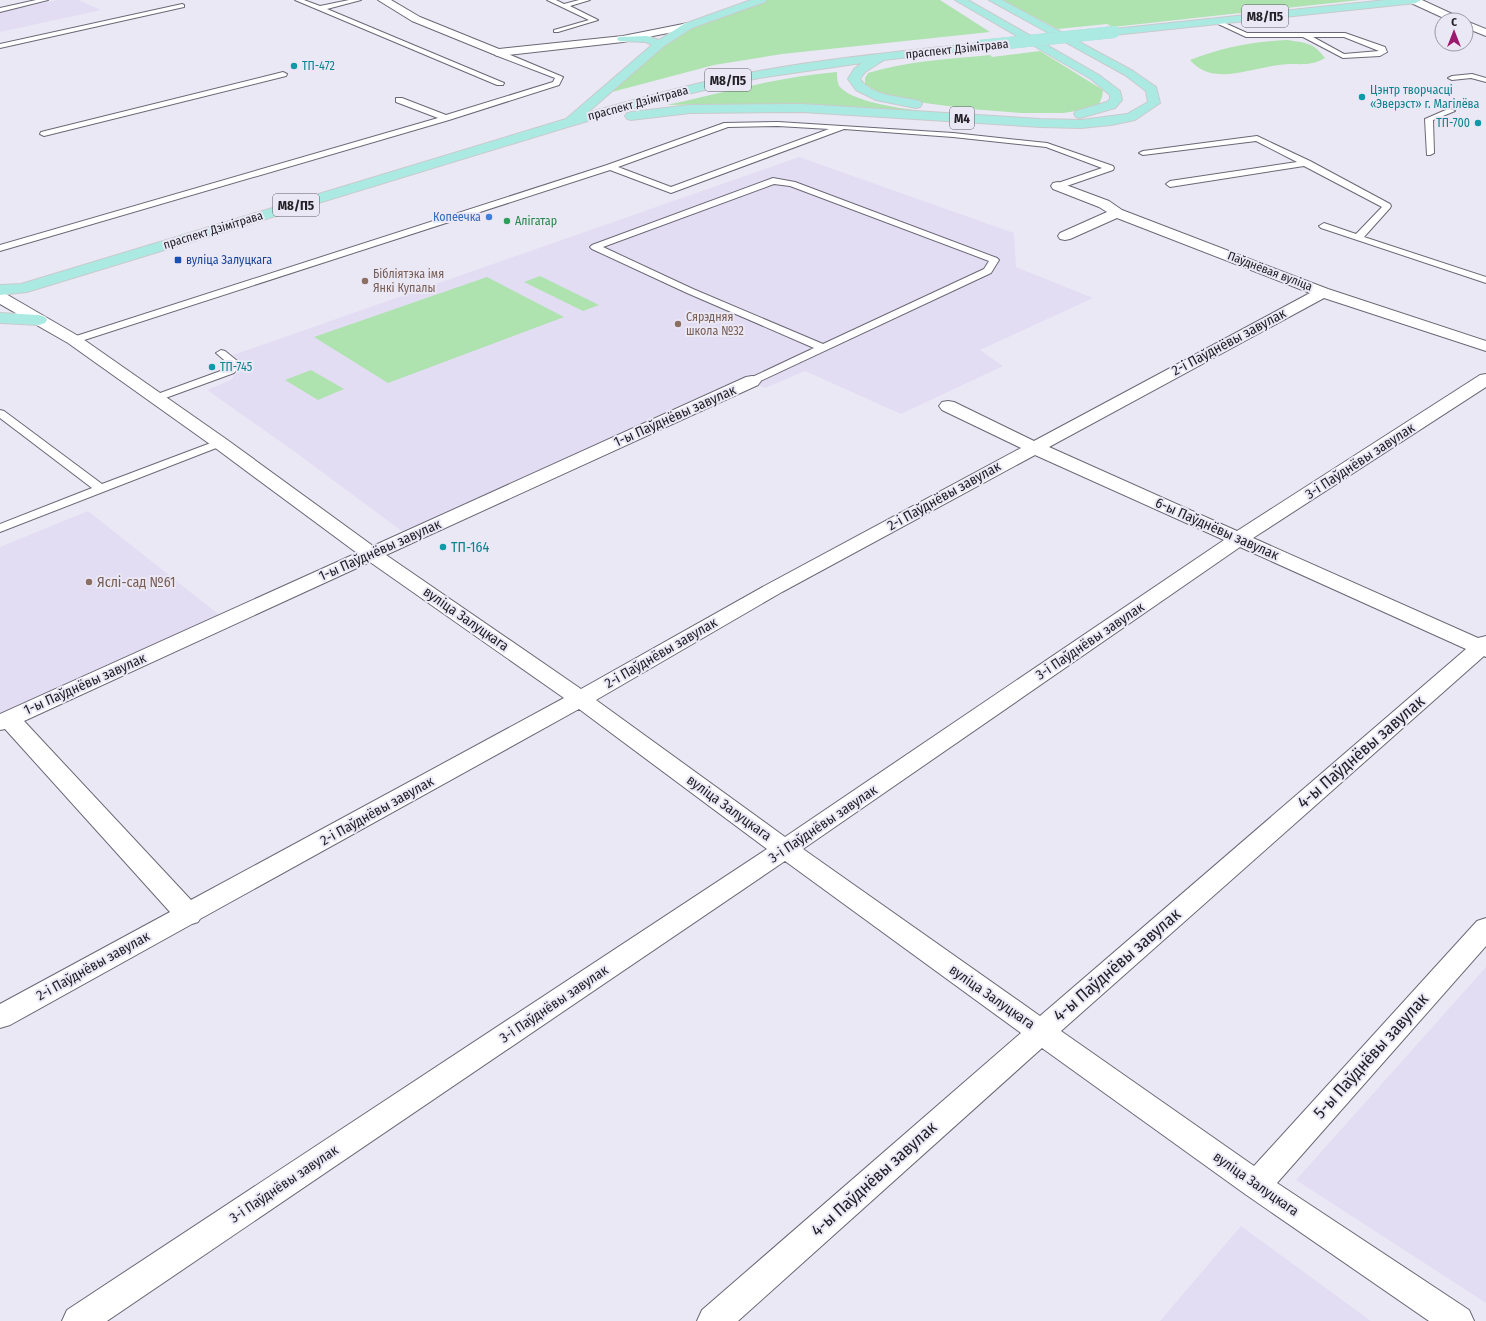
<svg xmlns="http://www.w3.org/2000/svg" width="1486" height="1321" viewBox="0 0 1486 1321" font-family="'Fira Sans Condensed',sans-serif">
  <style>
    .built { fill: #e2ddf3 }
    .green { fill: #aee2af }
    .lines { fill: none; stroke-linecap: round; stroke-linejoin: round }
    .lane-casing { stroke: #6b6875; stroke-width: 2 }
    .street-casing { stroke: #6b6875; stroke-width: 2 }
    .secondary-casing { stroke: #6b6875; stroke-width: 2 }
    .primary-casing { stroke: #cacacb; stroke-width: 2 }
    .lane { fill: #fff; fill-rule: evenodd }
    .street { fill: #fff; fill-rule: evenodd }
    .secondary { fill: #fff; fill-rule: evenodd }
    .primary { fill: #aaeae3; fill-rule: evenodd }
    .primary-bridge-casing { stroke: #cacacb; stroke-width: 12; stroke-linecap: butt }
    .primary-bridge { stroke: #aaeae3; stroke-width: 12 }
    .culture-dot { fill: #0f9aa8; stroke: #ebe8f6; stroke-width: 1.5 }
    .shop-dot { fill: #3f7fe0; stroke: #ebe8f6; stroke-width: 1.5 }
    .leisure-dot { fill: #2e9e5b; stroke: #ebe8f6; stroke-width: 1.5 }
    .transit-dot { fill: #1a4fb4; stroke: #ebe8f6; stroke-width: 1.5 }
    .education-dot { fill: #8d6e63; stroke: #ebe8f6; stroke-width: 1.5 }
    .labels { text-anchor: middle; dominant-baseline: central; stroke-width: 4; stroke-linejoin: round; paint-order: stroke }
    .far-street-label { font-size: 12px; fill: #232127; stroke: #ebe8f6 }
    .far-culture-label { font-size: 12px; fill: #0d838f; stroke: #ebe8f6; text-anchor: start }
    .far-shop-label { font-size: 12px; fill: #366cbe; stroke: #ebe8f6; text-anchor: end }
    .far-leisure-label { font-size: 12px; fill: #27864d; stroke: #ebe8f6; text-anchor: start }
    .far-transit-label { font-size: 12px; fill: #164399; stroke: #ebe8f6; text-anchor: start }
    .far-education-label { font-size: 12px; fill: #785e54; stroke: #ebe8f6; text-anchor: start }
    .shield { fill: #ebe8f6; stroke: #5f5d65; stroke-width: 1 }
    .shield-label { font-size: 13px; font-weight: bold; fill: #232127 }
    .street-label { font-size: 14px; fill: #232127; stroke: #ebe8f6 }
    .culture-label { font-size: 14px; fill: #0d838f; stroke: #ebe8f6; text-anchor: start }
    .education-label { font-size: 14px; fill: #785e54; stroke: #ebe8f6; text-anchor: start }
    .near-street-label { font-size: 17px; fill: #232127; stroke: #ebe8f6 }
  </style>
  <rect width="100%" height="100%" fill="#ebe8f6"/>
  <!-- built -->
  <path class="built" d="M57,0H78L101,10L0,32V12Z
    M799,157L1014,233L1016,267L1093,298L980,350L1003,366L901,414L805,371L765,388L743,377L403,532L291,449L207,390L231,380L243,364L233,355Z
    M88,511L222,617L0,715V547Z
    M1486,967V1303L1296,1180Z
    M1241,1226L1371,1321H1160Z"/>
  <!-- green -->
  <path class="green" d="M767,0H940L990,32L782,54L714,65L612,92C638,70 664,42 696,26C718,14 743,8 767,0Z
    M1002,0H1360L1113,27L1107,24L1058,29Z
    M1287,40C1306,43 1313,42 1325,58C1309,68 1297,62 1280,65C1250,68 1213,87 1190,60C1224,47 1250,42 1287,40Z
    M1040,51L1103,90L1102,97L1099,104L1083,110L1063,113H1021L971,109L909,101L883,95L865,84V78L868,73C907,61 950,59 990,55L992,57Z
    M837,72C837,77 837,83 840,87C855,104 914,110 937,113L804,105L730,104L667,105C724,92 779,77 837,72Z
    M540,276L599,305L583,311L524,282Z
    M487,277L564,317L388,383L314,337Z
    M311,370L344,389L318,400L285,380Z"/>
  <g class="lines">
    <defs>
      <path id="lane" d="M36,0H48L0,12V8Z
        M295,0H304L320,6L349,0H361L327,9L504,83L503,85H497Z
        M547,0H556L564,4L579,0H590L570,6L598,20L558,32H554V30L589,20Z
        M182,4L184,5V7L0,48V44Z
        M1216,19L1247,33H1345L1385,47L1387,52L1380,56L1343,58L1303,37H1246L1214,22V20ZM1313,37H1344L1379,51L1344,54Z
        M495,51H501L563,77L559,85L449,120L0,251V245L438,118L396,102V98H402L446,115L553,82L555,78L495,55Z
        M283,72L287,74L286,76L44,136L40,134L41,132Z
        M1472,74L1486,78V82L1471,78L1452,80L1448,78L1452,76Z
        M1448,109H1451L1455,111L1433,120L1434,153L1430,155H1427L1425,119Z
        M778,122L953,133L1047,143L1113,166L1114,168L1113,170L1058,189L1054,186L1055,184L1102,168L1046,147L953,137L844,129L671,193L610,170L78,342H70L69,340L70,338L607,165L724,123ZM778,126L829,129L671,187L618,167L728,127Z
        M1257,136L1310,161L1390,204L1391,206L1390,208L1364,237L1486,277V283L1321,228L1319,226L1324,223L1356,234L1382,207L1304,166L1170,187L1166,184L1170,181L1297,162L1256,141L1143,155L1139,153L1143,151Z
        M773,178L795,182L997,258L999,260L991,273L756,383H748L747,381L748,379L814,348L687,293L592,249L590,247L592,245ZM774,184L790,186L989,261L984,269L823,344L693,289L603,247Z
        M221,350L225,351L241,364L234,373L160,400H152L150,398L152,396L226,369L230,365L216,353Z
        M0,410L4,411L102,484L216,441H224L226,443L224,445L0,532V524L92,488L0,418Z"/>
      <path id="street" d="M1408,0H1422L1461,18L1462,20H1448L1409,2Z
        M1466,21L1486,29V36L1466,28Z
        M1058,182L1109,201L1122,210L1328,289L1486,341V351L1324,298L1049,447L1237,531L1480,375L1486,374V387L1253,538L1478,638L1486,636V657L1484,656L1061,1031L1254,1166L1477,921L1486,918V946L1277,1183L1469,1310L1474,1321H1429L1245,1194L1042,1048L738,1321H697L702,1310L1021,1033L785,861L107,1321H62L67,1310L767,849L579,709L200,919L198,922L192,924L10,1025L0,1028V1004L170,912L5,729L0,730V714L357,553L214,447L68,343L0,304V292L6,294L80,337L226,439L373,546L746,377L752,376L758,377L761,381L758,385L386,555L581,689L768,584L1021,448L942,410L939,406L942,402L948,401L954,402L1034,441L1310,293L1117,218L1070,239L1065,240L1060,239L1058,236L1060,233L1107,212L1099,207L1053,189L1051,186L1053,183ZM1035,455L1224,540L785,837L596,700L782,592ZM1240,547L1466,649L1040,1016L803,849ZM370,562L564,698L191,900L24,721Z"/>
      <path id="secondary" d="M378,0H391L420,17L499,49L623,36L688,23L693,26L688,29L623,42L498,56L412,21Z"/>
      <path id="primary" d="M751,0H766L765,2L692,28L664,46L587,113C644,97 701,81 759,71C831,58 906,51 979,43L985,46L979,49L884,60L865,72L860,79C873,97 900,96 920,101L922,104L920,107L916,108L876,100L856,90L848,79L854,69L862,63L759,78L721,86L659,101L574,125L27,292L0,295V285L21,284L566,119L652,45L646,42L619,41L617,39L619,37L647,36L659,40L684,24Z
        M955,0H968L1099,75L1120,91L1122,100L1115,108L1080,118L1076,117L1074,114L1076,111L1107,102L1110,99V95L1091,79Z
        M989,0H1002L1133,71L1156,87L1160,103L1135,120L1111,125L1081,128L1040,127L802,112L690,113L631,120L627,119L625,116L627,113L631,112L690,105L802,104L1040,119L1081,120L1127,114L1148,102L1146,91L1125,75Z
        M1386,0H1421L1416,3L1114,35L1109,32L1114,29Z
        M0,313L39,315L45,317L47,320L45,323L39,325L0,323Z"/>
    </defs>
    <!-- lane casing -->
    <use href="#lane" class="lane-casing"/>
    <!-- street casing -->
    <use href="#street" class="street-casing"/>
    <!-- secondary casing -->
    <use href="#secondary" class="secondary-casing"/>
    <!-- primary casing -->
    <use href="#primary" class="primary-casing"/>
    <!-- lane -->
    <use href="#lane" class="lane"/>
    <!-- street -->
    <use href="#street" class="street"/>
    <!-- secondary -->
    <use href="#secondary" class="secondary"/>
    <!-- primary -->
    <use href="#primary" class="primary"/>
    <defs>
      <path id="primary-bridge" d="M979,46L1114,32"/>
    </defs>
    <!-- primary-bridge casing -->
    <use href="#primary-bridge" class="primary-bridge-casing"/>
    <!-- primary-bridge -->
    <use href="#primary-bridge" class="primary-bridge"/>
  </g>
  <!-- markers -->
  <g class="culture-dot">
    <circle cx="294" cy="66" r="4"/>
    <circle cx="1362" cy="97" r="4"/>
    <circle cx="1478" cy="123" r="4"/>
    <circle cx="212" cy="367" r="4"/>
    <circle cx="443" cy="547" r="4"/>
  </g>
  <circle class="shop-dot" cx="489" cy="217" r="4"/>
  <circle class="leisure-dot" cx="507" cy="221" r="4"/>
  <rect class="transit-dot" x="174" y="256" width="8" height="8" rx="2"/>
  <g class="education-dot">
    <circle cx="365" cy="281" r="4"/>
    <circle cx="678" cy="324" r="4"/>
    <circle cx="89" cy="582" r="4"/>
  </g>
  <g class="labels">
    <!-- far-street labels -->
    <g class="far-street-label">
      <text transform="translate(957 49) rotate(-6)">праспект Дзімітрава</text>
      <text transform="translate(638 103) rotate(-15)">праспект Дзімітрава</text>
      <text transform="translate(213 230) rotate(-17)">праспект Дзімітрава</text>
      <text transform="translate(1270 271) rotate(21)">Паўднёвая вуліца</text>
    </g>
    <!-- far-culture labels -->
    <g class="far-culture-label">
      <text x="302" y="66">ТП-472</text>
      <text x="1370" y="90">Цэнтр творчасці<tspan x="1370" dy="14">«Эверэст» г. Магілёва</tspan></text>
      <text x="1470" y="123" text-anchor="end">ТП-700</text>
      <text x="220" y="367">ТП-745</text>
    </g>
    <!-- far-shop labels -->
    <g class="far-shop-label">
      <text x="481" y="217">Копеечка</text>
    </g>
    <!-- far-leisure labels -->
    <g class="far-leisure-label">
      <text x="515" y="221">Алігатар</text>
    </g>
    <!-- far-transit labels -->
    <g class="far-transit-label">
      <text x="186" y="260">вуліца Залуцкага</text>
    </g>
    <!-- far-education labels -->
    <g class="far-education-label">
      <text x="373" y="274">Бібліятэка імя<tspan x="373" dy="14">Янкі Купалы</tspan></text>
      <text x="686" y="317">Сярэдняя<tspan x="686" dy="14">школа №32</tspan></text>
    </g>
    <!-- shield labels -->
    <g class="shield">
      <rect x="1242" y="5" width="46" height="22" rx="3"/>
      <rect x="705" y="69" width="46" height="22" rx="3"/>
      <rect x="950" y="107" width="24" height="22" rx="3"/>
      <rect x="273" y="194" width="46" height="22" rx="3"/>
    </g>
    <g class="shield-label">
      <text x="1265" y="16">М8/П5</text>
      <text x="728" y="80">М8/П5</text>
      <text x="962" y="118">М4</text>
      <text x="296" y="205">М8/П5</text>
    </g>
    <!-- street labels -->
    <g class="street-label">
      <text transform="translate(1229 342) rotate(-28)">2-і Паўднёвы завулак</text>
      <text transform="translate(675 416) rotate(-24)">1-ы Паўднёвы завулак</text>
      <text transform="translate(1360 461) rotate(-33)">3-і Паўднёвы завулак</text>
      <text transform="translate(944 496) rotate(-29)">2-і Паўднёвы завулак</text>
      <text transform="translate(1217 529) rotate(24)">6-ы Паўднёвы завулак</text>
      <text transform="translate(380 550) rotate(-24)">1-ы Паўднёвы завулак</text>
      <text transform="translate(466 619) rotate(35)">вуліца Залуцкага</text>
      <text transform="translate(1090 641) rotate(-34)">3-і Паўднёвы завулак</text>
      <text transform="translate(661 653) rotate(-30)">2-і Паўднёвы завулак</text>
      <text transform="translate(85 684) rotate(-24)">1-ы Паўднёвы завулак</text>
      <text transform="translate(729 808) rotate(36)">вуліца Залуцкага</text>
      <text transform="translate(377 811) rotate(-29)">2-і Паўднёвы завулак</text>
      <text transform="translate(823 824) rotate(-34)">3-і Паўднёвы завулак</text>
      <text transform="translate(93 966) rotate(-29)">2-і Паўднёвы завулак</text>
      <text transform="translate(992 997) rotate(35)">вуліца Залуцкага</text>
      <text transform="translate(554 1004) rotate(-34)">3-і Паўднёвы завулак</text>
      <text transform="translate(284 1184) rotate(-34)">3-і Паўднёвы завулак</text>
      <text transform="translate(1256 1184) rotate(35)">вуліца Залуцкага</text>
    </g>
    <!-- culture labels -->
    <g class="culture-label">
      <text x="451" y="547">ТП-164</text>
    </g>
    <!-- education labels -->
    <g class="education-label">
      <text x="97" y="582">Яслі-сад №61</text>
    </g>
    <!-- near-street labels -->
    <g class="near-street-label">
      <text transform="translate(1361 752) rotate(-41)">4-ы Паўднёвы завулак</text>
      <text transform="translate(1117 965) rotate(-41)">4-ы Паўднёвы завулак</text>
      <text transform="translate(1371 1056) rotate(-48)">5-ы Паўднёвы завулак</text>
      <text transform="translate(874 1179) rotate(-42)">4-ы Паўднёвы завулак</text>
    </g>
  </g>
  <!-- north arrow -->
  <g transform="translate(1454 32)"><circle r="19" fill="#ebe8f6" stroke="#9b98a3"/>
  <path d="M0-3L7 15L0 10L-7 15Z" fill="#9b1a6e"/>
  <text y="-6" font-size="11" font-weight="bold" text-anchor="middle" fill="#232127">С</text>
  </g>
</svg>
